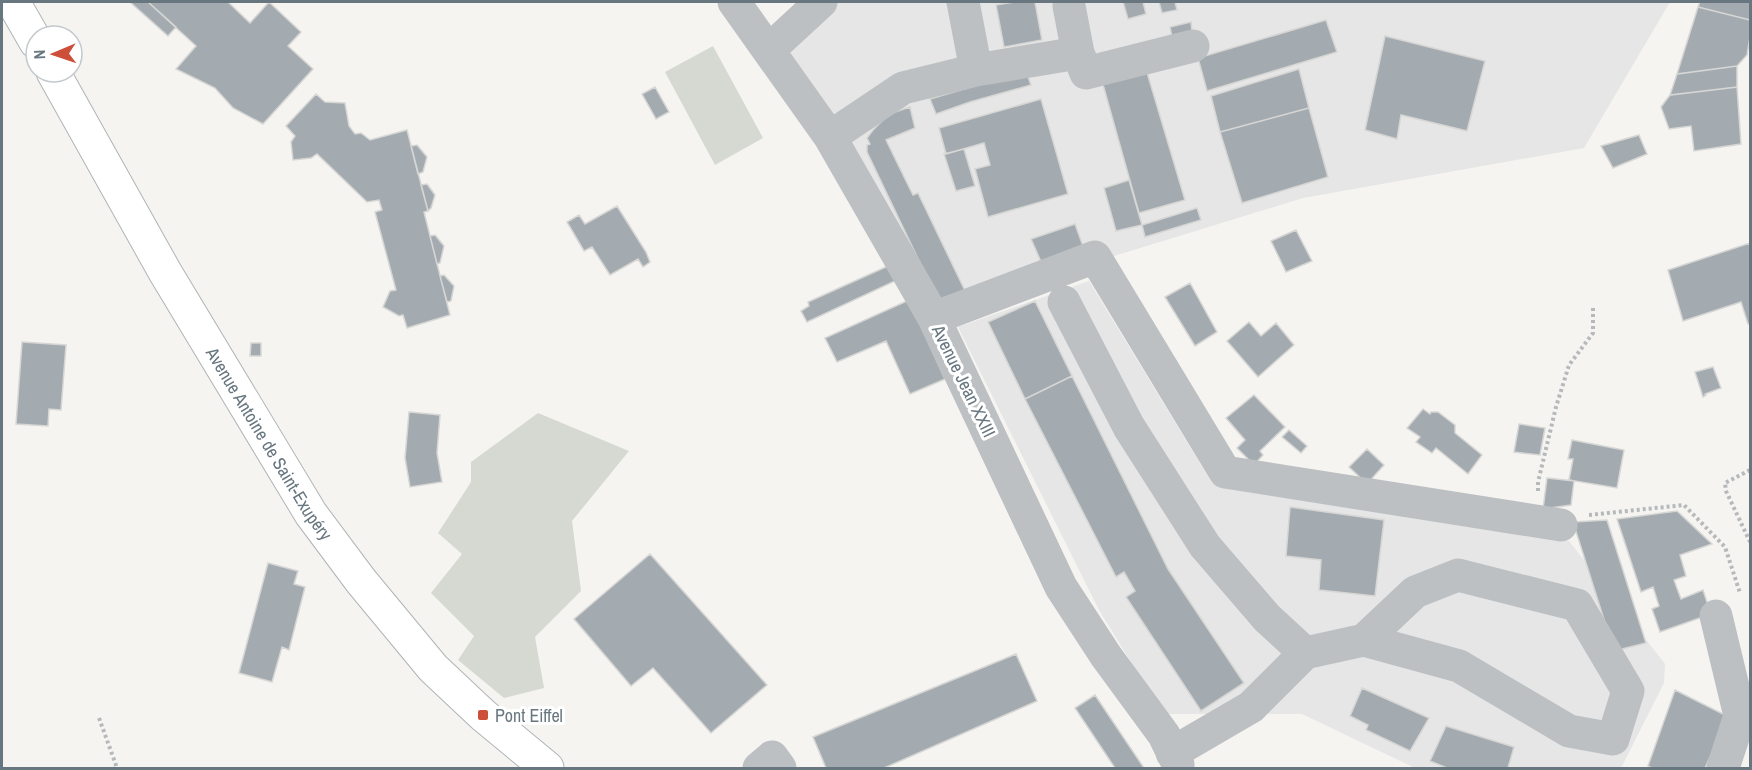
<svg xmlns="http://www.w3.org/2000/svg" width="1752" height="770" viewBox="0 0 1752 770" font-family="'Archivo Narrow',sans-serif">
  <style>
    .built { fill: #e5e6e5 }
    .green { fill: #d5d9d1 }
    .building { fill: #a4abb0; stroke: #d6d6d4; stroke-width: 1.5 }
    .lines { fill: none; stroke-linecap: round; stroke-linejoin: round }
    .major-casing { stroke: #b0b4b7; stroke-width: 35 }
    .path { stroke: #b6b9bb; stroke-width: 4; stroke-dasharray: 3 3; stroke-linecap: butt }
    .minor { stroke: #bcc0c3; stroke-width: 33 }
    .major { stroke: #fff; stroke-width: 33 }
    .poi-dot { fill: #cd4e39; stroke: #fff; stroke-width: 2 }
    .labels { text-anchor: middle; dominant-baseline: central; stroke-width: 6; stroke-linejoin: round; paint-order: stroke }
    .street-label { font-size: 18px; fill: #67767f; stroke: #fff }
    .poi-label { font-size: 18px; fill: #67767f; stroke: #fff; text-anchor: start }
  </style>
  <rect width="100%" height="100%" fill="#f5f4f1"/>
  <!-- built -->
  <path class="built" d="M830,2H1670L1584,148L1303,198L935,311L784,49Z
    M1089,281L1212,483L1569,541L1665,664L1664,683L1621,768H1415L1302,714H1163L1099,610L958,327Z"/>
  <!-- green -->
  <path class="green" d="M713,46L763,138L715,165L665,72Z
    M538,413L629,451L572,521L581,591L535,637L544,688L504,698L458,660L474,636L431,593L462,554L438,533L471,482V462Z"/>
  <!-- building -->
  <path class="building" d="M130,2H148L176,27L168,36Z
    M148,2H228L250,23L269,2L301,32L288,46L313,69L263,124L233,108L215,88L176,69L196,46Z
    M1014,2H1035L1042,40L1004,47L996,5Z
    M1123,2H1143L1146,14L1128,19Z
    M1159,2H1175L1177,10L1162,13Z
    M1700,2H1750V20L1698,7Z
    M1698,7L1750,20V37L1747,55L1737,66L1677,74Z
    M1326,20L1337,52L1207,91L1198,58Z
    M1191,22L1192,32L1172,37L1170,27Z
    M1385,36L1485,61L1467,131L1401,115L1397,139L1365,130Z
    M1737,66V87L1670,95L1677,74Z
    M1146,69L1185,200L1139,213L1102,81Z
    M1299,69L1309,108L1220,132L1211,96Z
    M1026,71L1031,85L970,102L936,114L930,99Z
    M655,87L669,112L656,119L642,94Z
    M1737,87L1741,144L1694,151L1691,126L1669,129L1661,107L1670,95Z
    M316,94L325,102L345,103L349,126L355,134L361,133L370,140L407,130L428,211L424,212L450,315L407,328L403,315L399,316L383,307L390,291L396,290L375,212L382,210L379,200L367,202L317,154L311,158L293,160L291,142L295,136L286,126Z
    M1041,99L1068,194L988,217L975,169L990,165L984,143L946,154L939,128Z
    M910,107L915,128L886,140L913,195L918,193L969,299L941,307L867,152V145L870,144L867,138L873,130L889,114Z
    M1309,108L1328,177L1242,203L1220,132Z
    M1639,135L1647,154L1613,168L1601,146Z
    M417,145L427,157L423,172L418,174L411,146Z
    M964,149L975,186L956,191L944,154Z
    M1129,180L1142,225L1116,231L1104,188Z
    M427,184L435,195L431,208L428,211L421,185Z
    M617,206L646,252L650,262L643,267L638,259L610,275L592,247L584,251L567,222L579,215L585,224Z
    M1197,208L1201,220L1145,237L1142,225Z
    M1075,224L1084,249L1042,264L1031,239Z
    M1296,230L1312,261L1286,272L1271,241Z
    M435,235L444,246L440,263L437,264L430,236Z
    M1750,243V324H1748L1741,302L1683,321L1668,270Z
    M888,266L895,281L807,322L801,311L809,306L808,302Z
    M444,275L454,286L451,301L447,302L440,276Z
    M1190,283L1217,332L1195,346L1165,297Z
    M909,300L945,379L910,394L886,341L837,362L825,338Z
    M1035,301L1072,376L1025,399L988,322Z
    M1249,322L1261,336L1276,323L1294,345L1258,377L1227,341Z
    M22,342L66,345L61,410L49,409L48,426L16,424Z
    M251,343H261V356H250Z
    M1713,367L1721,388L1705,394L1706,395L1703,397L1695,372Z
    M1072,376L1168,569L1244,683L1201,711L1126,597L1135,591L1124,572L1116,577L1025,399Z
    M1254,395L1285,427L1260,451L1263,455L1254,465L1237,448L1245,440L1226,418Z
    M1423,409L1430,414L1431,412H1438L1455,425V433L1482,455L1468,474L1436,448L1432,453L1416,442L1420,437L1407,428Z
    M409,412L440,415L437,453L442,482L410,487L405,458Z
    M1519,424L1545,428L1540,455L1514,452Z
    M1289,430L1307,446L1301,453L1282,437Z
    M1572,440L1624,450L1617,488L1569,480L1573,459H1568Z
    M1367,449L1384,465L1367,484L1349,467Z
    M1547,478L1574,481L1571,505L1543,509Z
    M1290,507L1384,520L1375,596L1319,590L1321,560L1286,556Z
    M1677,511L1712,544L1680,555L1686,576L1674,580L1681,599L1703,590L1711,614L1660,632L1652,609L1659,606L1653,587L1641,592L1617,519Z
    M1607,520L1646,643L1614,651L1573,522Z
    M650,554L767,685L711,733L653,668L631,686L574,619Z
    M268,563L298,571L294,584L305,587L289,650L282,647L272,682L239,673Z
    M1016,654L1037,701L884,768H826L813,737Z
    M1362,688L1429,718L1410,751L1366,730L1368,725L1350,716Z
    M1675,690L1729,717L1705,768H1652L1648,766Z
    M1095,695L1144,768H1115L1075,708Z
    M1446,726L1514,747L1508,768H1447L1430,761Z"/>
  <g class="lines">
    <defs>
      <g id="major">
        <path d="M13,2L36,42"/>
        <path id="s1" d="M53,72L165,272L311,514L361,581L433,668L483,715L547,768"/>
      </g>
    </defs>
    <!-- major casing -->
    <use href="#major" class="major-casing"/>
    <!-- path -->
    <path class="path" d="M1750,470L1725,483L1726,491L1750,542
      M1538,491V482L1556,407L1569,365L1593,333V307
      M1589,515L1684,505L1725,547L1740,593
      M99,718L117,768"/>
    <!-- minor -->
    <path class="minor" d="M734,2L830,137L934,318L1061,587L1106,656L1164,735L1178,764V768
      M1069,6L1078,53
      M769,50L821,2
      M976,70L1078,53L1086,73L1193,46
      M830,137L903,88L976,70L963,2
      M1064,302L1129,427L1205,546L1267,618L1305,653
      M934,318L1095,257L1225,472L1561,525
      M1716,616L1740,716L1723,768
      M1172,753L1251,707L1305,653L1364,640L1415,592L1458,575L1577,605L1628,691L1613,739L1569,731L1459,666L1364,640
      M759,768L772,757L780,768"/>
    <!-- major -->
    <use href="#major" class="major"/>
  </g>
  <!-- markers -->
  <rect class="poi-dot" x="477" y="709" width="12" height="12" rx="3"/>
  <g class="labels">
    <!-- street labels -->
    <g class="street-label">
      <text transform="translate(964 381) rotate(64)">Avenue Jean XXIII</text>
      <text stroke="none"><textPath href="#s1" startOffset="430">Avenue Antoine de Saint-Exupéry</textPath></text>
    </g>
    <!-- poi labels -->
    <g class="poi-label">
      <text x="495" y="715">Pont Eiffel</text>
    </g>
  </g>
  <!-- border -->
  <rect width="1752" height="770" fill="none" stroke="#67767f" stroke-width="6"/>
  <!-- north arrow -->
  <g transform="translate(54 54) rotate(268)"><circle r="28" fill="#ffffff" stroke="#c2c8cc" stroke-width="1.5"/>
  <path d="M0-4.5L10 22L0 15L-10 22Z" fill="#cd4e39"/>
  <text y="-9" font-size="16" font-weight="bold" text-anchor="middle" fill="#67767f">N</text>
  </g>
</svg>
